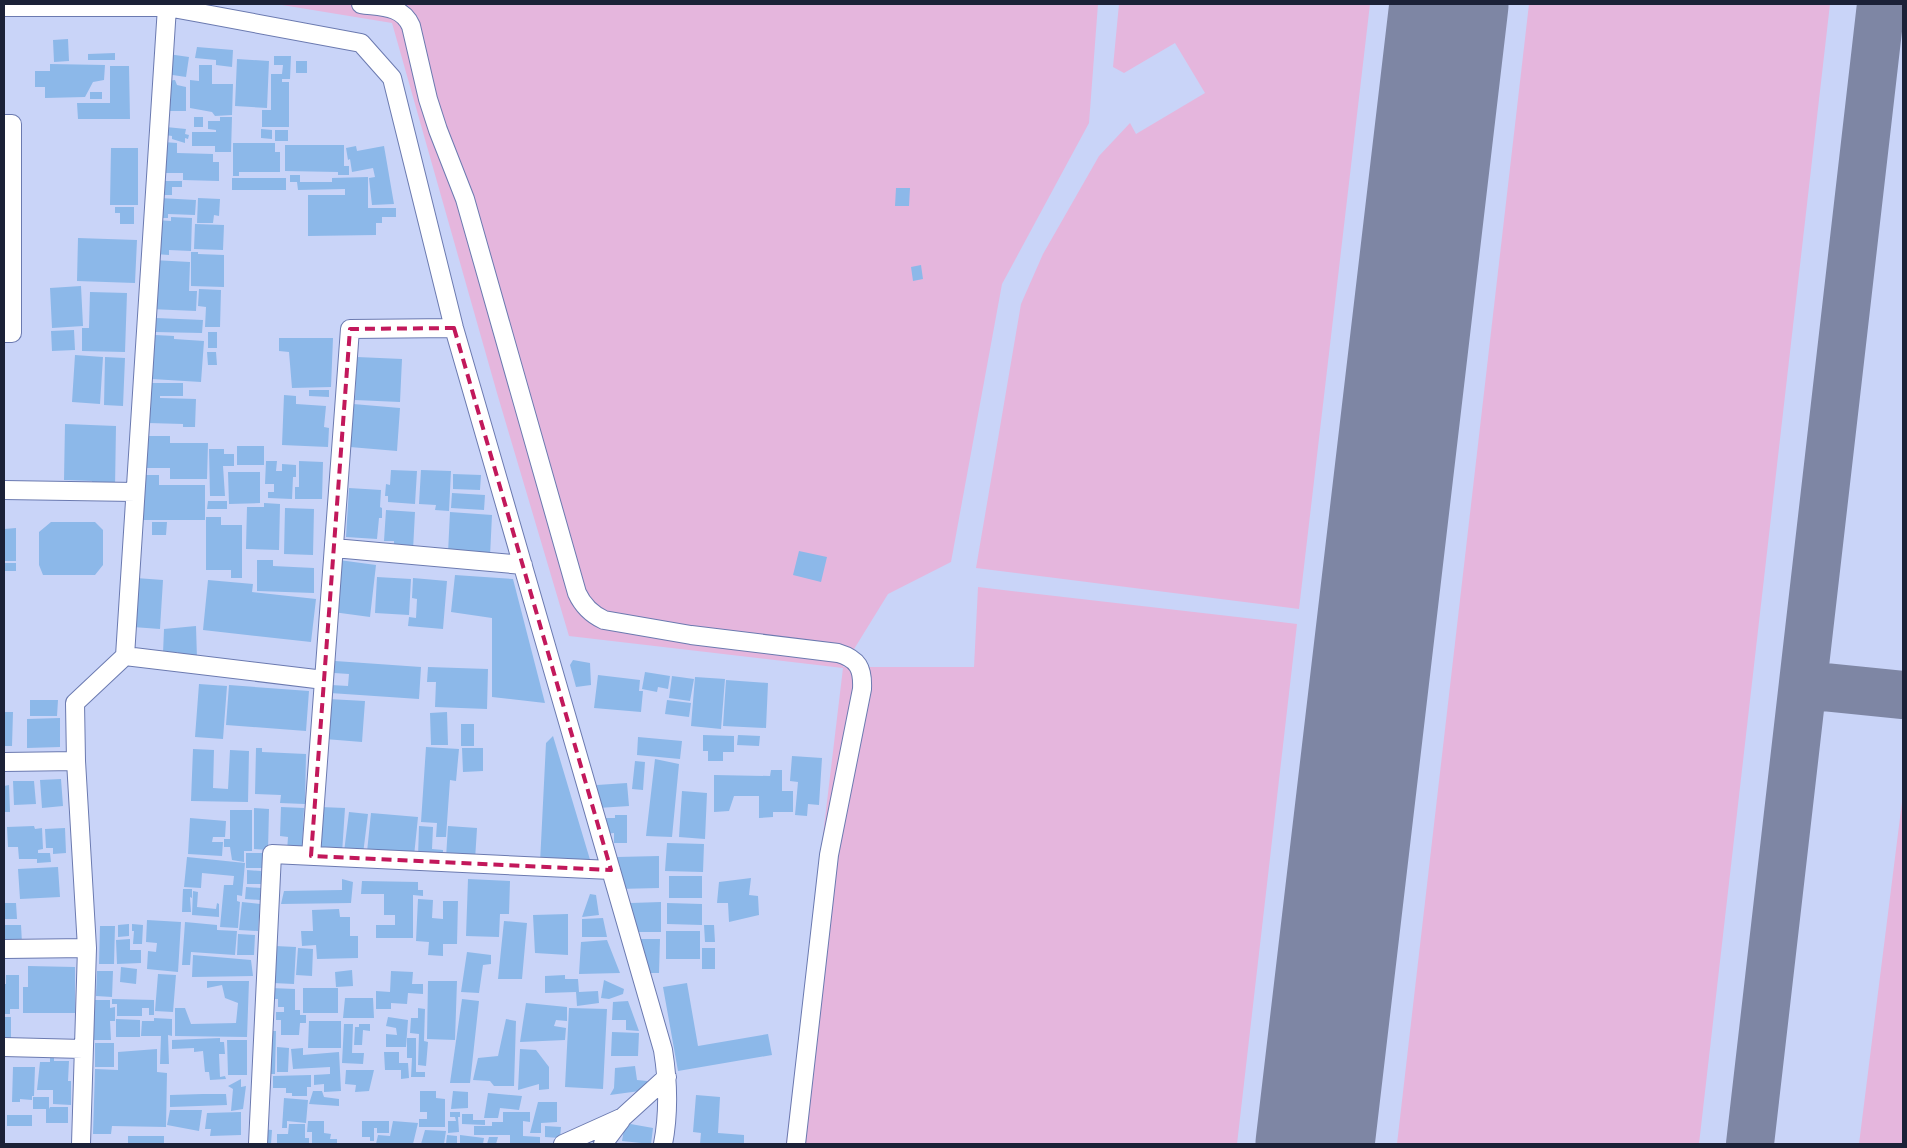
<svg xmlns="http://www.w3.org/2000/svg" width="1907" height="1148" viewBox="0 0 1907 1148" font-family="'Crimson Pro',serif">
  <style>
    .green { fill: #e5b6dd }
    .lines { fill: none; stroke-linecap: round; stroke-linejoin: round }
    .taxiway { stroke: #7e86a4; stroke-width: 48 }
    .runway { stroke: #7e86a4; stroke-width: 119 }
    .building { fill: #8cb8e9 }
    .minor-casing { stroke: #6b7ab0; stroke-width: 20 }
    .minor { stroke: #fff; stroke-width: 18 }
    .marked { fill: none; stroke: #c2185b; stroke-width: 4; stroke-dasharray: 10 6; stroke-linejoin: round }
  </style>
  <rect width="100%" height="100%" fill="#c9d4f8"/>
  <!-- green -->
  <path class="green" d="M276,4H1098L1089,123L1002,284L951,562L888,594L843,667H974L978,587L1297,624L1237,1144H786L843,668L569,636L497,393L392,23Z
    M1119,4H1370L1299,609L976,568L1021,304L1043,254L1099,156L1130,123L1136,134L1205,93L1175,43L1124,73L1113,67Z
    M1529,4H1830L1699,1144H1397Z
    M1903,794V1144H1859Z"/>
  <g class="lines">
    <!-- taxiway -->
    <path class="taxiway" d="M1804,685L1903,695
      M1750,1144L1881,4"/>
    <!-- runway -->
    <path class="runway" d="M1315,1144L1449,4"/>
  </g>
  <!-- building -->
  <path class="building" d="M68,39L69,61L54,62L53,40Z
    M197,47L233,50L232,67L216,65V60L195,58Z
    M115,53V60H88V54Z
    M168,54L189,57L186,77L166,74Z
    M274,56H291L290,79H282V82H289V127H262V110H271V74H282L283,65H274Z
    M237,59L269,61L267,108L235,106Z
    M296,61H307V73H296Z
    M50,64L105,65L104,80L93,82L85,97L45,98V87H35V71H50Z
    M199,65H212V84H233L232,115L215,116L212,112L190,108V80L199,81Z
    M110,66H129L130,119H78L77,103H110Z
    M175,80L177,85L186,87V111H165L166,81Z
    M90,92H102V99H90Z
    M194,117H203V127H194Z
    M220,117H232L231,152H215V146H192V132H216V130L208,129V121H220Z
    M166,127L186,129L185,134L189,135L188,139L185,138V143L172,139V136L165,135Z
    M261,129L272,130V139L261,138Z
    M275,130H288V141H275Z
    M163,142L177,143V153L213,154V162H219V181L183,180V173H162Z
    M233,143H275V152H280V172H239V176H233Z
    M285,145H344V166H349V175H338V172L285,171Z
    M356,146L357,151L384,146L394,204L372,205L369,178L375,177L373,168L352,172L350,159L348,160L346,148Z
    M111,148H138V205H110Z
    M290,175H300V182H332V178L368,177V208H396V217H382V223H376V235L308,236V195H345V189L298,190L297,182H290Z
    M232,178H286V190H232Z
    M160,181H182V187H172V195H160Z
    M896,188H910L909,206H895Z
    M159,198L196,200L195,215L168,214V218H158Z
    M198,198L220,199L219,216L214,215L213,223H197Z
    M115,207H134V224H120V213H115Z
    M171,217L192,218L191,251L169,250V255L155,254L157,220L171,221Z
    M195,224L224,225L223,250L194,249Z
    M78,238L137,240L135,283L77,281Z
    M191,252H198V254L224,255V287L191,286Z
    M153,260L190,262L189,291H197L196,311L150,309Z
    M921,265L923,279L913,281L911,267Z
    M81,286L83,326L52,328L50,288Z
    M199,289L221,290L220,327H205L206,307L198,306Z
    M90,292L127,293L125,352L82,351V328H89Z
    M156,318L203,320L202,333L155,332Z
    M74,330L75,350L52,351L51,331Z
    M208,332H217V348H208Z
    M155,335L174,336V339L204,341L201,382L152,379Z
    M279,338H333L331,387L292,388L289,352L279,351Z
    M207,352H216L217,365H208Z
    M75,355L103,357L100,404L72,402Z
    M105,357L125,358L123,406L104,405Z
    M357,357L402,359L400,402L355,400Z
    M149,383H183V396H160V398L196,399L195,427H183V424L148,423Z
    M309,390H329V397L309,396Z
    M284,395L296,396V404L326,406L324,427L329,428L328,447L282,445Z
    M353,404L400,408L397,451L350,447Z
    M65,424L116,426L115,488L92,487V481L64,480Z
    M147,436H170V443H208L207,479H170V468H147Z
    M237,446H264V465H237Z
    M209,449H224V454H234V466H223L225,496H210Z
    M266,461H277L276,471H282V464L296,465V477H293L292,499L268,498V492H274V484H265Z
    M299,461L323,462L322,499H295V487H299Z
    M391,470L417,471L415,504L388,502V496H385L386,484L390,485Z
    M421,470L451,471L449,511L435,510L436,505L419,504Z
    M228,472H260V503L229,504Z
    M453,474L481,475L480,490L453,489Z
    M142,475H159V485H205V520H143Z
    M349,488L381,490L380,507L382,508V518H379L377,539L346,537Z
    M452,493L485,495L484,510L451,508Z
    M208,501H227V509H207Z
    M264,503L280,504L279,550L246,549L247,507H264Z
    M285,508L314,509L313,555L284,554Z
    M386,510L415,512L413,550L394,549V541H384Z
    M450,512L492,515L490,556L448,553Z
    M206,517H221V525H242V578H231V570H206Z
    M51,522H95L103,530V565L95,575H43L39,565V532Z
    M152,522H167L166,535H152Z
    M16,528V561H4V529Z
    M799,551L827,557L821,582L793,575Z
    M257,560H273V566L314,568V593L257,591Z
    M339,560L376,565L370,617L333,612Z
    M4,563H16V571H4Z
    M455,575L513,579L545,703L492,697V618L451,612Z
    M377,577L411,579L409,615L375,613Z
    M136,578L163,580L160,629L133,627Z
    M413,578L447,581L443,629L408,626L409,617L416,618L417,599L412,598Z
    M208,580L253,584L252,592L316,599L311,642L203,630Z
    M196,626L197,659H178V652L163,654L164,629Z
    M573,660L590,663L591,685L576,687L570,665Z
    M335,661L421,667L419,699L330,693L331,685L348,686L349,674L334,673Z
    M428,667L488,669L487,709L435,707L436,682H427Z
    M645,672L670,676L668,689L658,687L657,692L642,689Z
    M598,675L640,680L639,691H643L641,712L594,708Z
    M672,676L694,679L690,701L669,698Z
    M695,677L725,679L721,729L691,726Z
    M726,680L768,683L766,728L723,726Z
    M199,684L227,686L223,739L195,737Z
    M229,685L309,691L306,731L226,725Z
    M328,699L365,701L362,742L325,739Z
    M30,700H58L57,716H30Z
    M667,700L691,703L689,717L665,714Z
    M4,712H13L12,746H4Z
    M447,712L448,745H431L430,713Z
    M60,718V747L27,748V719Z
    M461,724H474V746H461Z
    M703,735L734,736V752H723V761H708V751H703Z
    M738,735L760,736L759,746L737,745Z
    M553,736L591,863H540L546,743Z
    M638,737L682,741L680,759L637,755Z
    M426,747L459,749L456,781L450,780L446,837H436L437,823L421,822Z
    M256,748H262V752L306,754L305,804L280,803L281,795L255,794Z
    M462,748H483V771L463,772Z
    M193,749L214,750L213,788L228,789L230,750L249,751L248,802L191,801Z
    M792,756L822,758L819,805L808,804L807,816L795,815L798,782L790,781Z
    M655,759L679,764L672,837L646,836Z
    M635,761L645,762L643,790L632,789Z
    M771,770H782V791H793V812H773V817L759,818V796H734L729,811L714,812V775L770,776Z
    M61,779L63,806L42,808L40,780Z
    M13,781H34L36,804L14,805Z
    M627,783L629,806L598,808L597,785Z
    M9,785L10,812H4V786Z
    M682,791L707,793L705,839L679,837Z
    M281,807L304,808L302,851H287L288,837L280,836Z
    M320,807L345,808L342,853L317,852Z
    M254,808L269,809L268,850L254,849Z
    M230,810H252V851H244V862L232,860L230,847H224V839H230Z
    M349,812L368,814L363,854L344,852Z
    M371,813L418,817L414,856L367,852Z
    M615,815H627V843H614V833L605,834L604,818H615Z
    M190,818L226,821L225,837H213L212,842H223L222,856L188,854Z
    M34,826L35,829L42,828L43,849L38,850V853H50L51,862L37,863V859H19L18,847H8L7,827Z
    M419,826L433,827L432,849L443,850V858L418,857Z
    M448,826L477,828L475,860L446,858Z
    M65,828L66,853L53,854V848H46L45,829Z
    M667,843L704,844L703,872L665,871Z
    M246,853H262V868H246Z
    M659,856V888L618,889L617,857Z
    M187,857L245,863L242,896L237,895V901L240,902L238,928L220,927L224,885H233L234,876L202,873L201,888L184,887Z
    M58,867L60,897L20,899L18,869Z
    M247,870L261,871V884H247Z
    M669,876H702V898H669Z
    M751,878L749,895L758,896L759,915L729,922L728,903H717L719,882Z
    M342,879L353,882L351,903L281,904L284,891L342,890Z
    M468,879L510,881L509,914H500L499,937L466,936Z
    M362,881L418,882V890H423V896L413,895V938H376V925H395V915H384V894H361Z
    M246,887L261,888L260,900L245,899Z
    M183,889H192V898L190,897L191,912H182Z
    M193,891L198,892L197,907L216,909L217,903L219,904V917L192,915Z
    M590,894L596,895L599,915L582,917Z
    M418,899L433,900L432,918L443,919V901H458L457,944H443V956L428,955L429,942L416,941Z
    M242,902L260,904L258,931L239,930Z
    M661,902V932H632L631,903Z
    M4,903H16L17,919H4Z
    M667,903L702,904V925L667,924Z
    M339,909L340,917H350V936H358V958L317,959L316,945L302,946L301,931H313L312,910Z
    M568,914V955L535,953L533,915Z
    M603,918L607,937H582V919Z
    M147,920L181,922L178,972L147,969L148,951L156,952L157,943L146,942Z
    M504,921L527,923L522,979H498Z
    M185,922L217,925V930L237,931L235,955L191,952L190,965H182Z
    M129,924V936L118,937V925Z
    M132,924L143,925L142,944H133L134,931H132Z
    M4,925H21L22,943H4Z
    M704,925H714L715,942H705Z
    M100,926H115L114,964H99Z
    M666,931H700V959H666Z
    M238,934L255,935L254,955H237Z
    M130,939V950H141V963L117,964L116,940Z
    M636,939H660L659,973H645Z
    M607,940L620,973L579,974L581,942Z
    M275,946L296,947L294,984L273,983Z
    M298,948L313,949L312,976L296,975Z
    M702,948H715V969H702Z
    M467,952L491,955V964L483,965L479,993L461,992Z
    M193,955L251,960L253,976L192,977Z
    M28,966L75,967V1013H23V987H28Z
    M121,967L137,969L136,984L120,982Z
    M352,970L353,986L336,987L335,972Z
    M97,971H113L112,997L96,996Z
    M391,971L413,972L412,984H423V994L408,993L407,1004L391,1003V1009H376V991L390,992Z
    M158,974L176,975L173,1012L155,1011Z
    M6,975H19V1009H10V1014H4V984H6Z
    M565,975V979H578L579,992L598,991L599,1003L577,1006L576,992L545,993V976Z
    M604,980L624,989L623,994L609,999L601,998Z
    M207,981H249L247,1037L175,1036V1008H185L191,1024L236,1023L238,1003L225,998L222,985L207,988Z
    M428,981H457L455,1040L427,1039Z
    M687,983L698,1046L768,1034L772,1055L678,1071L663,987Z
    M271,988L295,989V1010H300V1015H306V1023H300L299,1035H281V1020H276V1012H284V1007H278V999H267Z
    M303,988H338V1013H303Z
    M345,998H373L374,1018H343Z
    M112,999L154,1000V1015H149V1008H142V1016H117V1004H112Z
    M462,999L479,1001L470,1083H450Z
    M94,1000H110V1008L115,1007V1021H110L111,1040H94Z
    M628,1001L639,1031L626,1030V1020H612L613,1002Z
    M526,1003L567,1007V1021L556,1020L554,1026L566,1028L565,1040L520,1042Z
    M418,1008L425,1009L424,1041L428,1042L426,1066L418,1065L419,1034L410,1033L411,1018H418Z
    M569,1008L607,1009L603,1089L565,1087Z
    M4,1017H11V1041H4Z
    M388,1017L408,1020L406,1047H386V1034L397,1035L396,1028L386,1026Z
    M154,1018L172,1019V1036L168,1035L169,1064H160L161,1036H141L142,1021H154Z
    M116,1019L140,1020V1037H116Z
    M506,1019L516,1021L514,1086H494L490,1081L473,1080L478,1058L498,1056Z
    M309,1021H341V1048H308Z
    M344,1024H353L352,1053H364L363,1064L342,1063Z
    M359,1024H370V1031L363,1030L362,1045H354L355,1027H359Z
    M265,1031H276L275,1074H264Z
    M612,1032L639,1033L638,1056H611Z
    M220,1038V1042H224L225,1054H219L220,1077L225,1076L226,1079L210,1080L209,1072H205L203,1051L194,1052V1048L172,1049V1040Z
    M407,1038H416V1072H425V1077H411L412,1058H407Z
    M227,1040H247V1075H228Z
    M95,1043H114V1067H95Z
    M277,1047L289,1048L288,1072H277Z
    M303,1048V1055L339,1052L341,1091L324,1092V1084L314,1085V1075L330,1074V1067L293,1069L291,1049Z
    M157,1049V1072L167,1073L166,1127L112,1126L111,1134H93L95,1069L118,1070V1052Z
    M520,1049L536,1050L549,1067V1089L539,1090V1084L518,1090Z
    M384,1052H399V1063H408L409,1078L401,1079V1070H385Z
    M50,1057H54V1061H69L68,1081H71V1105L53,1104V1090H37L40,1062H50Z
    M635,1066L637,1080L647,1081V1090L610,1095L614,1088L615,1068Z
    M13,1067H35L34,1096H32V1100L20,1099V1102H12Z
    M346,1070H374L369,1091L355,1092L356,1085L345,1084Z
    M311,1075V1087H307V1096H292V1093H286V1088H273V1076Z
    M241,1079V1087L246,1086L243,1109L231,1111L233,1089L228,1086Z
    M313,1091H322L324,1097L339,1099V1106L309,1104Z
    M420,1091H436V1098L445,1099V1127H419V1119H427V1112H420Z
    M453,1091L468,1092V1108L451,1109Z
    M488,1093L522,1096L519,1110L500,1108L498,1118H484Z
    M203,1094H226L227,1105L170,1107V1095Z
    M696,1095L720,1097L718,1133L744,1135V1144H700L701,1133L693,1132Z
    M33,1097H49V1109L50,1107H68V1123H46V1109H33Z
    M284,1098L308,1100L306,1123L287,1121V1128H282Z
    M538,1102H557V1122L541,1123V1133H530Z
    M170,1110H202L199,1131L167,1125Z
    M241,1112V1135L210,1136L211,1129H205L207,1113Z
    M450,1112H460V1117H458L459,1132L448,1133V1121H456L455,1117H450Z
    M503,1112H530V1122L523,1121V1136L540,1137V1144H510V1135H474V1126H492V1122H503Z
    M462,1114H473V1120H485V1125L462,1124Z
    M7,1115H32V1126H7Z
    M308,1121H324V1133L331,1134L330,1139H337V1144H312V1132H307Z
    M362,1121H389V1133H377V1128H374V1141H370V1137H362Z
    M393,1121L418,1123L413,1144L392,1143V1144H376L378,1135L390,1136Z
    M625,1123L653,1128L651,1144L622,1141Z
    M289,1124H305V1138H309V1144H277V1134H288Z
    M545,1126L561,1127L560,1138L545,1137Z
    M260,1129L272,1130L271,1144H260Z
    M425,1130L446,1131L444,1144H421Z
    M447,1135L457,1136V1144H446Z
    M460,1135L484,1138L483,1144H460Z
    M128,1136H164V1144H128Z
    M489,1137H498L496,1144H487Z"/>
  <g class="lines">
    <defs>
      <path id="minor" d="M361,4C380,7 402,5 411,26L428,99L438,130L465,199L577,593C583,606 591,614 604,620L691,635L838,653C858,659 863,668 862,689L829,855L796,1144
        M4,7H167L200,13L361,43L392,78L454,328L663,1050C668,1081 669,1113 663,1144
        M4,124H12V333H4
        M4,490L135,492
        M334,548L523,565
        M125,656L324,680
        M4,762L76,761
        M311,856L350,329L454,328
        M4,949L87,948
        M4,1047L83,1049
        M81,1144L87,948L76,761L75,703L125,656L167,7
        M258,1144L272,854L611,870
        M563,1144L623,1117L667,1077
        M603,1144L621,1120"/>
    </defs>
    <!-- minor casing -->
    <use href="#minor" class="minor-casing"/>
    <!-- minor -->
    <use href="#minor" class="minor"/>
  </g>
  <!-- marked area -->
  <path class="marked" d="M454,328L611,870L311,856L350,329Z"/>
  <!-- border -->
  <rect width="1907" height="1148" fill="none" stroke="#1b2137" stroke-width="10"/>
</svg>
